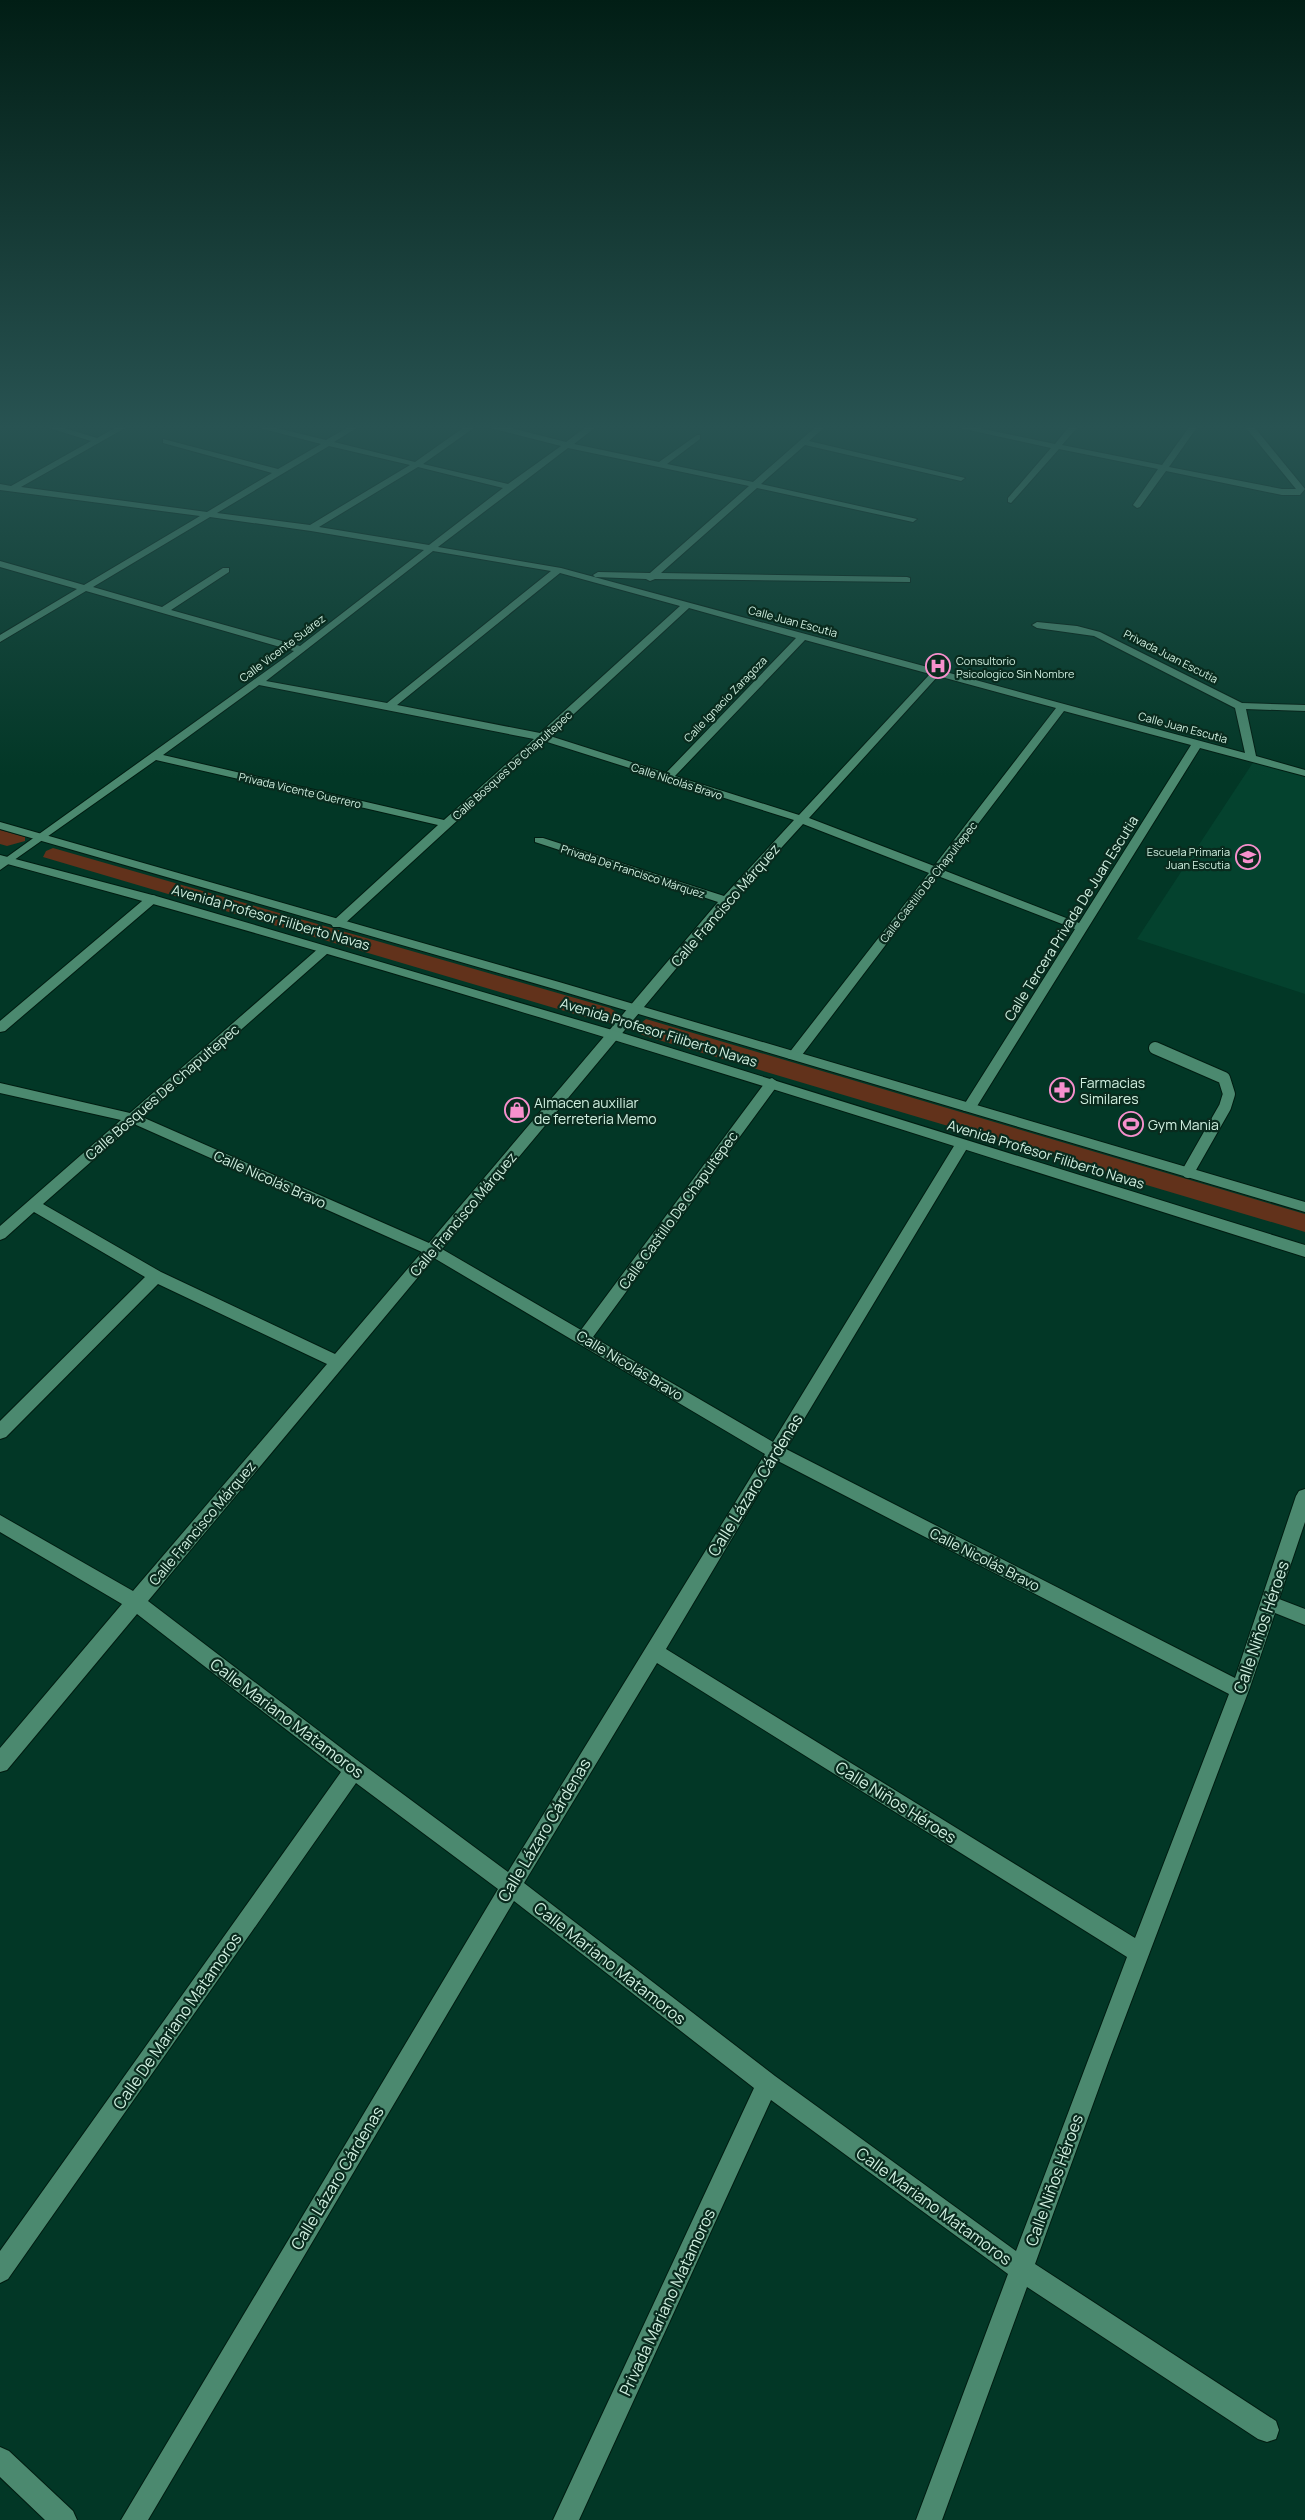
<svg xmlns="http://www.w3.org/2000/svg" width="1305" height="2520" viewBox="0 0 1305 2520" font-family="Manrope,sans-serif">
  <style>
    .built { fill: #04422e }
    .green { fill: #62321b }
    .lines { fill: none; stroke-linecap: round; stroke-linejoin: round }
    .service-casing { stroke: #001c11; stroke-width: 14 }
    .minor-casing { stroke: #001c11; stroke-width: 2 }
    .secondary-casing { stroke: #001c11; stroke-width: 2 }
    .service { stroke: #4b896f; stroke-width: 12 }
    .minor { fill: #4b896f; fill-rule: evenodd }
    .secondary { fill: #4b896f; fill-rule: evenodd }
    .labels { text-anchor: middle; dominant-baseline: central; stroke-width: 4.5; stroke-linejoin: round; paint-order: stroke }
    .far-street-label { font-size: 11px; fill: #d0efe0; stroke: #092b1e }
    .far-poi-label { font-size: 11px; fill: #d0efe0; stroke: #092b1e; text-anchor: start }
    .street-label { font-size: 14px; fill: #d0efe0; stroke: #092b1e }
    .poi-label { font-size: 14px; fill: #d0efe0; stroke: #092b1e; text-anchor: start }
    .near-street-label { font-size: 16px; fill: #d0efe0; stroke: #092b1e }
  </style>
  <rect width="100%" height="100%" fill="#023726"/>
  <!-- built -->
  <path class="built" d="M1254,761L1305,776V994L1137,939Z"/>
  <!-- green -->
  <path class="green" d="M0,830L25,837V841L7,846L0,844Z
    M53,848L610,1008L616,1012L618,1019L614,1023H605L43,857L46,851Z
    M646,1019L1305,1214V1232L645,1036L636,1032L635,1028Z"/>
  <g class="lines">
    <defs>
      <path id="service" d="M1155,1048L1224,1078L1229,1094L1225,1107L1188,1172"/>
      <path id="minor" d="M33,423H47L97,438L124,423H134L21,487L207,512L272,473L163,443V439L278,469L321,444L241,423H256L326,440L355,423H365L334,442L415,462L470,423H491L566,442L591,423H601L574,444L659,462L697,435H700V439L667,464L753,482L820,423H829L809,441L965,478L961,481L805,445L761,484L917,519L913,522L757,488L661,573L907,577L910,578V582L655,579L650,581L646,579L595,577L593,575L598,572L650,573L749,486L568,448L438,547L561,568L1245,753L1235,708L1094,636L1037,628L1032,625L1037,622L1077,626L1100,632L1242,703L1305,705V711L1246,709L1256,756L1305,770V776L1200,748L974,1111H964L962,1108L1075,929L938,876L799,1059H789L787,1056L789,1053L929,873L803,824L730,904L442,1249L581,1330L767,1080L772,1078L779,1083L777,1086L593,1337L773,1442L957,1141L962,1140L969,1145L786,1449L1235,1678L1296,1496L1299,1491L1305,1489V1522L1279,1599L1305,1609V1625L1275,1613L1249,1690L1109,2060L1035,2264L1276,2421L1279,2430L1276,2439L1267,2442L1258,2439L1027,2287L942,2520H916L1008,2274L771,2100L579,2520H553L754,2088L514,1901L148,2520H121L498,1889L356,1783L8,2279L0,2283V2251L341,1772L137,1614L7,1770L0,1772V1748L122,1604L0,1532V1515L133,1591L327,1364L158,1284L6,1437L0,1439V1421L145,1277L34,1212L5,1238L0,1240V1226L121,1120L0,1093V1083L130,1113L320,947H328L330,950L328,953L142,1117L429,1243L718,902L535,842V838H543L724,896L794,820L544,741L341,927H333L331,924L333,921L438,825L156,760L0,870V862L294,651L86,591L0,642V635L77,589L0,567V561L84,585L200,516L0,490V484L11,486L91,441ZM478,425L561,446L508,484L423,464ZM329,446L410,465L310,525L217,513ZM418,467L503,488L429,545L319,527ZM210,517L311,531L424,550L300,646L171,610L229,572V568H223L162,607L93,587ZM433,551L551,571L387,703L266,681ZM560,573L680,606L540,733L397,705ZM689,608L796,638L666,773L550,736ZM805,640L930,674L799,815L675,776ZM938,676L1056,708L934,866L809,818ZM259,685L534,739L444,820L163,755ZM1064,711L1191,745L1079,923L943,870ZM134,1124L422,1252L335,1354L161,1272L43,1204ZM434,1258L765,1454L508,1872L361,1763L148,1601ZM778,1461L1229,1694L1135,1938L666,1649ZM657,1663L1127,1957L1016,2251L775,2076L524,1883Z
        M937,423H955L1055,444L1072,423H1081L1062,445L1162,465L1192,423H1200L1169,467L1282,489H1296L1242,423H1251L1305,489L1300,495H1282L1166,471L1140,507L1137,508L1133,505L1158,469L1059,449L1011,503L1008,502V498L1051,448Z
        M1298,423H1305V428Z
        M152,895L156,896V902L5,1031L0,1032V1021L148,896Z
        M0,2447L9,2451L73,2511L77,2520H45L0,2477Z"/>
      <path id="secondary" d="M0,822L559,982L1305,1202V1212L551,988L0,829Z
        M0,855L156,896L619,1032L1305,1245V1257C871,1120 439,980 0,862Z"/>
    </defs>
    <!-- service casing -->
    <use href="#service" class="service-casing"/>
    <!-- minor casing -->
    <use href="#minor" class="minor-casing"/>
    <!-- secondary casing -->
    <use href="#secondary" class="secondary-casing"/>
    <!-- service -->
    <use href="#service" class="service"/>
    <!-- minor -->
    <use href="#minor" class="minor"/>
    <!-- secondary -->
    <use href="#secondary" class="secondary"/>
  </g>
  <!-- sky -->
  <linearGradient id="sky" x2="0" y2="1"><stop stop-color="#011e15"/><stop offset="0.55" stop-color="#285352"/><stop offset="1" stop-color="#285352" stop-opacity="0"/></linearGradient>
  <rect width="1305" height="776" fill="url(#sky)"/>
  <!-- icons -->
  <defs>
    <symbol id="hospital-ring" viewBox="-11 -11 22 22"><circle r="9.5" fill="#092b1e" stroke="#f790cd" stroke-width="1.5"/><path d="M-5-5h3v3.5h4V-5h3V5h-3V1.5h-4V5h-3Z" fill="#f790cd"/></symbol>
    <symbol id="school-ring" viewBox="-11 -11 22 22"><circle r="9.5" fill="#092b1e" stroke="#f790cd" stroke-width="1.5"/><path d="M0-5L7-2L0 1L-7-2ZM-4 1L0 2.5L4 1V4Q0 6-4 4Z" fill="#f790cd"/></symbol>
    <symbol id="pharmacy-ring" viewBox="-11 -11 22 22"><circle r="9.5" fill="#092b1e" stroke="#f790cd" stroke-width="1.5"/><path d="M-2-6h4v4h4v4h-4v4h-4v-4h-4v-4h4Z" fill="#f790cd"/></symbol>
    <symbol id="shop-ring" viewBox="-11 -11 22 22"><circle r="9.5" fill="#092b1e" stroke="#f790cd" stroke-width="1.5"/><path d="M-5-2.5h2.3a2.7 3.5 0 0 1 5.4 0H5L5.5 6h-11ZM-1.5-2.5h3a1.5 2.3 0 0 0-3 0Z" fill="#f790cd"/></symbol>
    <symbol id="stadium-ring" viewBox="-11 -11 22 22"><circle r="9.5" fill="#092b1e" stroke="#f790cd" stroke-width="1.5"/><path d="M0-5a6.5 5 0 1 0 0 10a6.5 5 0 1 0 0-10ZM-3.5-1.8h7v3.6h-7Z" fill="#f790cd"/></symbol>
  </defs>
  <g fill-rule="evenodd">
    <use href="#hospital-ring" x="924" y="652" width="28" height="28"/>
    <use href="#school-ring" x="1234" y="843" width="28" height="28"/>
    <use href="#pharmacy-ring" x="1048" y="1076" width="28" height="28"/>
    <use href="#shop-ring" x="503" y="1096" width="28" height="28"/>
    <use href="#stadium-ring" x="1117" y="1110" width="28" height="28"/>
  </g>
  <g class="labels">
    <!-- far-street labels -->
    <g class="far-street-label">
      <text transform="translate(793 621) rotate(15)">Calle Juan Escutia</text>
      <text transform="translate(282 648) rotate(-37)">Calle Vicente Suárez</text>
      <text transform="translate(1171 656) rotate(27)">Privada Juan Escutia</text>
      <text transform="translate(725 699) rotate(-46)">Calle Ignacio Zaragoza</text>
      <text transform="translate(1183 727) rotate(15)">Calle Juan Escutia</text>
      <text transform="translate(512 765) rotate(-42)">Calle Bosques De Chapultepec</text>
      <text transform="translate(677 781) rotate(18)">Calle Nicolás Bravo</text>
      <text transform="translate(300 790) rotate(13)">Privada Vicente Guerrero</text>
      <text transform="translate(633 871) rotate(18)">Privada De Francisco Márquez</text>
      <text transform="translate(928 882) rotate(-52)">Calle Castillo De Chapultepec</text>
    </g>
    <!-- far-poi labels -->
    <g class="far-poi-label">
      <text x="956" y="660">Consultorio<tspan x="956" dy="13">Psicologico Sin Nombre</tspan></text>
      <text x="1230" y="851" text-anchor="end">Escuela Primaria<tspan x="1230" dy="13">Juan Escutia</tspan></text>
    </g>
    <!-- street labels -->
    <g class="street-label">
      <text transform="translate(725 905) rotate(-49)">Calle Francisco Márquez</text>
      <text transform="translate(271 917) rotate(16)">Avenida Profesor Filiberto Navas</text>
      <text transform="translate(1071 918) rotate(-58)">Calle Tercera Privada De Juan Escutia</text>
      <text transform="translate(659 1032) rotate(17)">Avenida Profesor Filiberto Navas</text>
      <text transform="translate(162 1092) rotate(-41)">Calle Bosques De Chapultepec</text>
      <text transform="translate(1046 1154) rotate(17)">Avenida Profesor Filiberto Navas</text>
      <text transform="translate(270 1179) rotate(24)">Calle Nicolás Bravo</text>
      <text transform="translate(678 1210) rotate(-54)">Calle Castillo De Chapultepec</text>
      <text transform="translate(463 1214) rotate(-50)">Calle Francisco Márquez</text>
      <text transform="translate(630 1365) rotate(31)">Calle Nicolás Bravo</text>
      <text transform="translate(202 1523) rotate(-50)">Calle Francisco Márquez</text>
      <text transform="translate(985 1559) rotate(27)">Calle Nicolás Bravo</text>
    </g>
    <!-- poi labels -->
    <g class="poi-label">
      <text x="1080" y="1082">Farmacias<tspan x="1080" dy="16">Similares</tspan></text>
      <text x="534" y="1102">Almacen auxiliar<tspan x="534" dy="16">de ferreteria Memo</tspan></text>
      <text x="1148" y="1124">Gym Mania</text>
    </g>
    <!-- near-street labels -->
    <g class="near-street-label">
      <text transform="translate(755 1485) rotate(-58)">Calle Lázaro Cárdenas</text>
      <text transform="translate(1261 1627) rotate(-71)">Calle Niños Héroes</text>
      <text transform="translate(287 1718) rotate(37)">Calle Mariano Matamoros</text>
      <text transform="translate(896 1802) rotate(32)">Calle Niños Héroes</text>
      <text transform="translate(544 1830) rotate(-59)">Calle Lázaro Cárdenas</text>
      <text transform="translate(610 1963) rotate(38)">Calle Mariano Matamoros</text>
      <text transform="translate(177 2021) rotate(-55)">Calle De Mariano Matamoros</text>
      <text transform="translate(337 2178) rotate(-59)">Calle Lázaro Cárdenas</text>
      <text transform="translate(1054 2180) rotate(-70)">Calle Niños Héroes</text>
      <text transform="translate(934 2206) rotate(36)">Calle Mariano Matamoros</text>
      <text transform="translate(667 2302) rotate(-65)">Privada Mariano Matamoros</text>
    </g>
  </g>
</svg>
